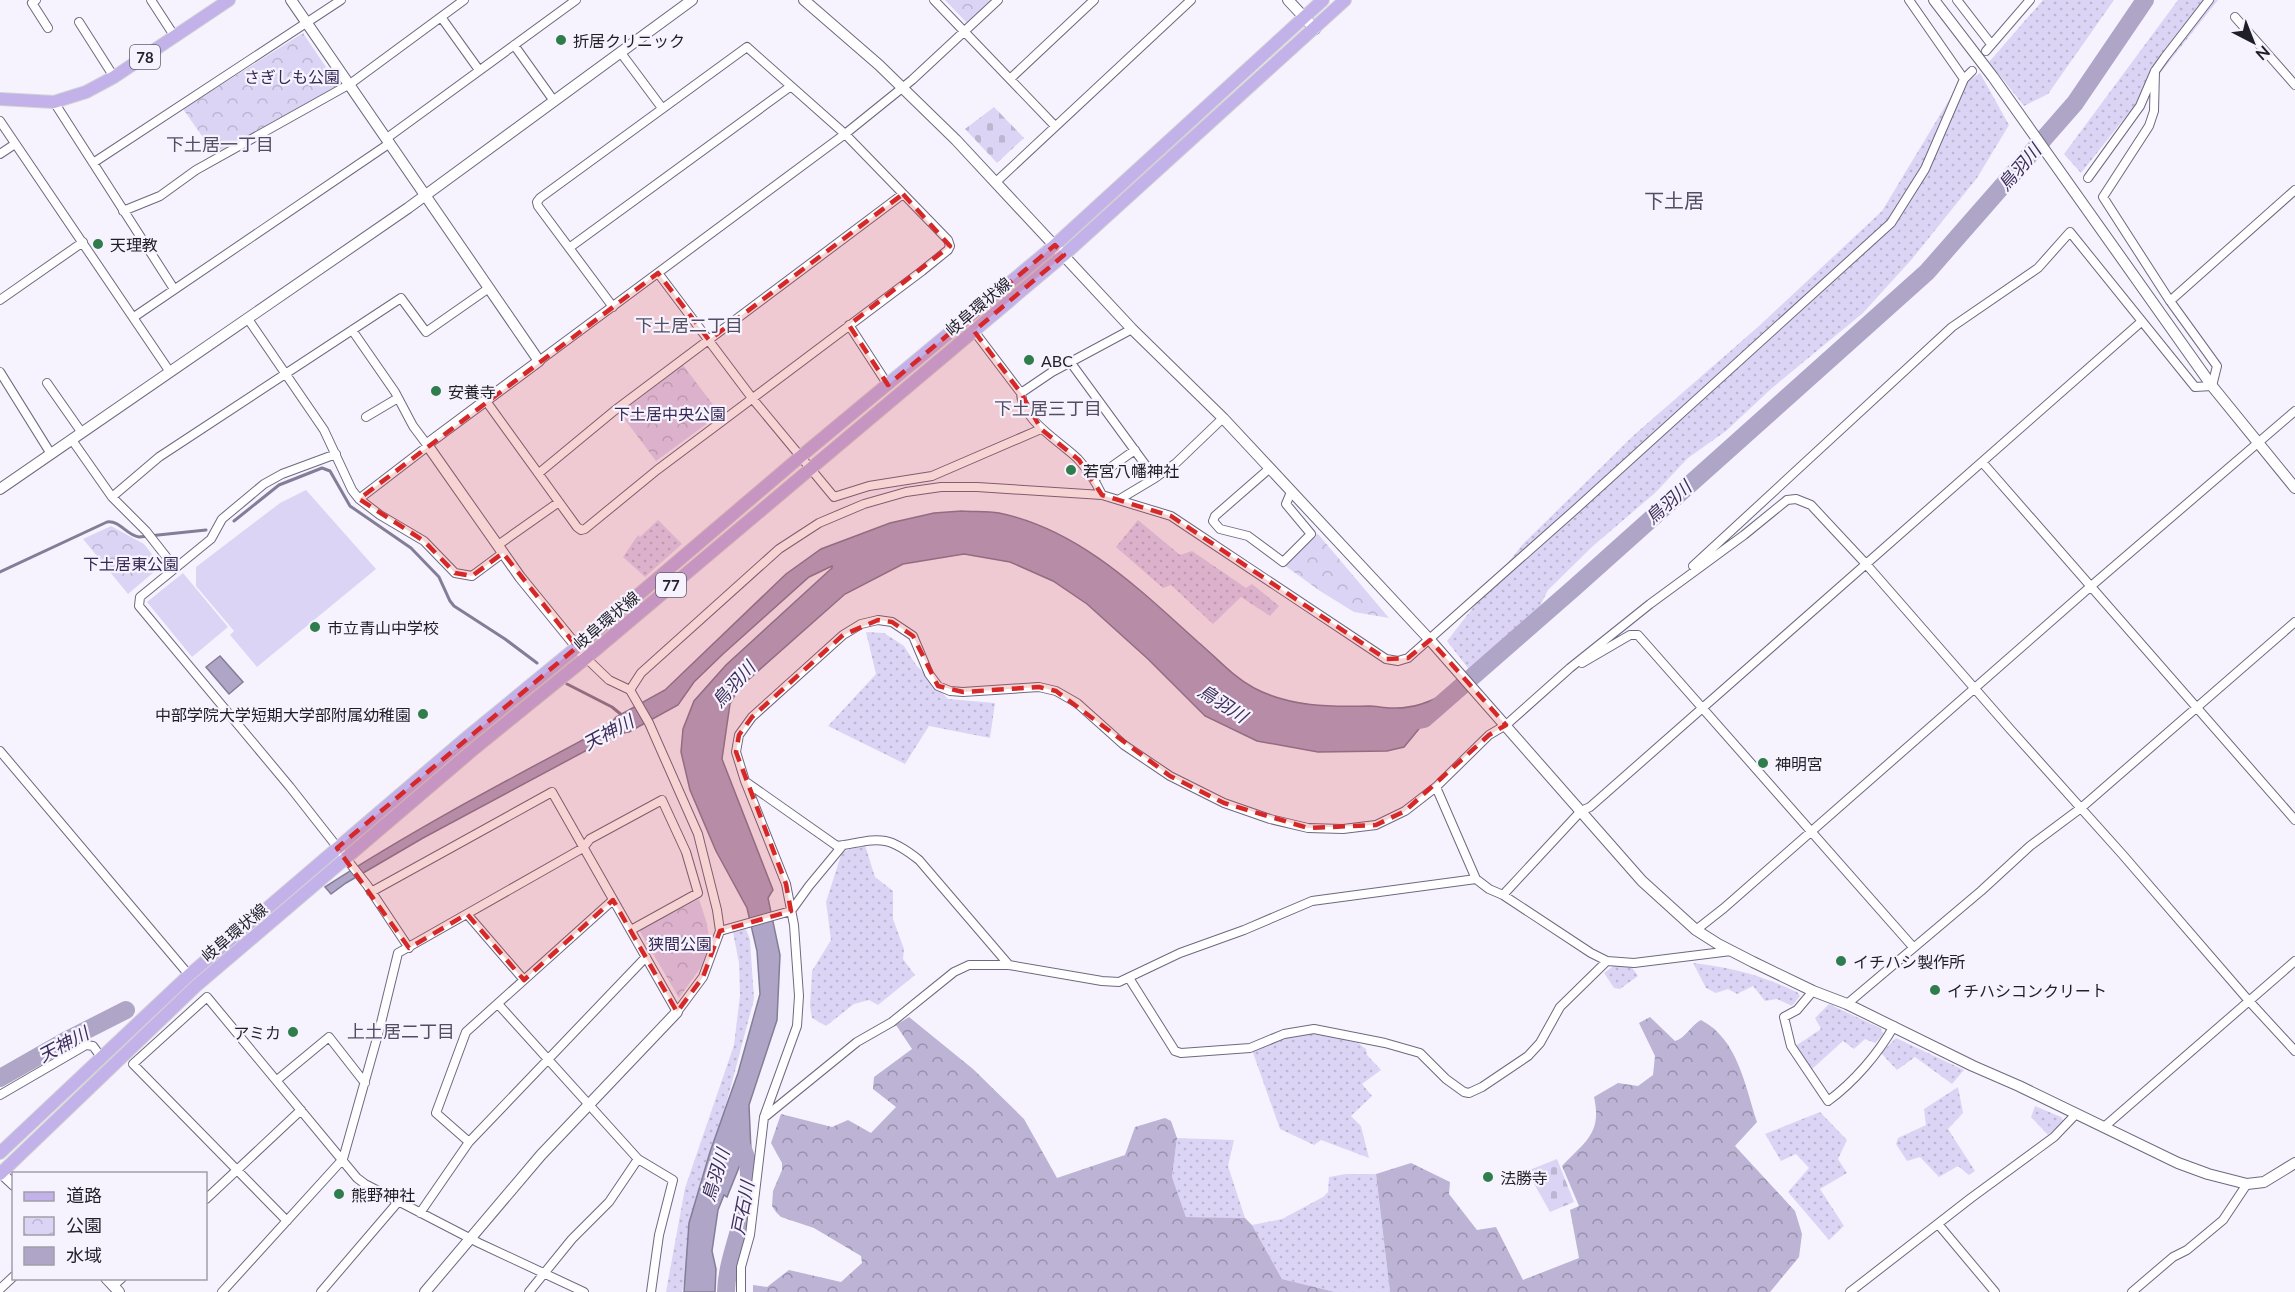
<svg xmlns="http://www.w3.org/2000/svg" width="2295" height="1292" viewBox="0 0 2295 1292" font-family="Lato,'Noto Sans JP',sans-serif">
  <style>
    .grass { fill: url(#grass-dots) }
    .forest { fill: url(#forest-crowns) }
    .cemetery { fill: url(#cemetery-stones) }
    .park { fill: url(#park-crowns) }
    .pitch { fill: #dcd4f4 }
    .water { fill: #afa6c7; stroke: #847d97; stroke-width: 1.5 }
    .lines { fill: none; stroke-linecap: round; stroke-linejoin: round }
    .stream { stroke: #847d97; stroke-width: 3 }
    .river { stroke: #afa6c7; stroke-width: 18 }
    .street-casing { stroke: #6e697f; stroke-width: 10 }
    .secondary-casing { stroke: #6e697f; stroke-width: 12 }
    .primary-casing { stroke: #d2d2d4; stroke-width: 14 }
    .street { stroke: #fff; stroke-width: 8 }
    .secondary { stroke: #fff; stroke-width: 10 }
    .primary { stroke: #c3b1e9; stroke-width: 12 }
    .marked { fill: #d62828; fill-opacity: 0.2; stroke: #d62828; stroke-width: 4.5; stroke-dasharray: 12 8; stroke-linejoin: round }
    .poi-dot { fill: #2f7c4c; stroke: #f6f3fe; stroke-width: 2 }
    .labels { text-anchor: middle; dominant-baseline: central; stroke-width: 4.5; stroke-linejoin: round; paint-order: stroke }
    .shield { fill: #f6f3fe; stroke: #605e68; stroke-width: 1.5 }
    .shield-label { font-size: 15px; font-weight: bold; fill: #201e27 }
    .poi-label { font-size: 16px; fill: #201e27; stroke: #f6f3fe; text-anchor: start }
    .park-label { font-size: 16px; fill: #372855; stroke: #f6f3fe }
    .street-label { font-size: 16px; fill: #201e27; stroke: #f6f3fe }
    .neighbourhood-label { font-size: 18px; fill: #534d63; stroke: #f6f3fe }
    .water-label { font-size: 18px; font-style: italic; fill: #3d2e5b; stroke: #f6f3fe }
    .quarter-label { font-size: 20px; fill: #534d63; stroke: #f6f3fe }
  </style>
  <defs>
    <pattern id="grass-dots" width="8" height="8" patternUnits="userSpaceOnUse" patternTransform="scale(1.5)"><rect width="8" height="8" fill="#dcd4f4"/><path d="M2 2h.1M6 6h.1" fill="none" stroke="#bcb6d1" stroke-width="1.8" stroke-linecap="round"/></pattern>
    <pattern id="forest-crowns" width="20" height="18" patternUnits="userSpaceOnUse" patternTransform="scale(1.5)"><rect width="20" height="18" fill="#bcb3d5"/><path d="M2 6a3 3 0 1 1 6 0M12 15a3 3 0 1 1 6 0" fill="none" stroke="#9891ad"/></pattern>
    <pattern id="cemetery-stones" width="16" height="16" patternUnits="userSpaceOnUse" patternTransform="scale(1.5)"><rect width="16" height="16" fill="#dcd4f4"/><path d="M2 7V4a2 2 0 0 1 4 0v3zM10 15v-3a2 2 0 0 1 4 0v3z" fill="#bcb6d1"/></pattern>
    <pattern id="park-crowns" width="20" height="18" patternUnits="userSpaceOnUse" patternTransform="scale(1.5)"><rect width="20" height="18" fill="#dcd4f4"/><path d="M2 6a3 3 0 1 1 6 0M12 15a3 3 0 1 1 6 0" fill="none" stroke="#bcb6d1"/></pattern>
  </defs>
  <rect width="100%" height="100%" fill="#f6f3fe"/>
  <!-- grass -->
  <path class="grass" d="M2043,0H2114L2048,94L2024,106L1989,62Z
    M2178,0H2218L2081,173L2064,154Z
    M1980,73L2009,125L1977,178L1912,259L1863,313L1772,388L1726,431L1688,458L1655,493L1593,546L1548,590L1538,610L1471,672L1447,641L1522,545L1634,435L1759,326L1882,211L1955,90Z
    M658,520L682,544L645,577L623,557L638,535L640,537Z
    M1138,520L1180,555L1192,551L1246,588L1252,584L1279,606L1270,616L1241,597L1213,624L1171,585L1163,588L1116,547Z
    M866,632L884,633L904,646L916,665L948,699L995,703L990,738L929,726L905,764L828,726L876,674Z
    M865,845L875,877L893,891V919L904,949L903,959L915,975L878,1005L869,1000L854,1004L826,1026L812,1018L810,1006L812,971L831,940L826,902L842,852Z
    M746,929L750,940L754,999L703,1192L682,1292H666L685,1188L734,1045L740,995L739,963L733,932Z
    M1693,963C1731,967 1763,976 1797,992L1800,996L1792,1006L1777,999L1765,1001L1753,986L1737,994L1728,989L1716,993L1706,988Z
    M1616,964L1631,966L1638,976L1620,989L1614,988L1604,973Z
    M1829,1004L1880,1028L1884,1034L1875,1043L1865,1039L1854,1049L1843,1041L1811,1070L1794,1047L1821,1029L1815,1018Z
    M1305,1031L1358,1043L1366,1049L1367,1055L1381,1070L1362,1084L1372,1096L1351,1116L1361,1126L1369,1158L1321,1140L1314,1145L1280,1129L1252,1050Z
    M1896,1038L1964,1070L1952,1084L1915,1057L1897,1070L1881,1053Z
    M1958,1087L1963,1113L1948,1129L1975,1171L1969,1175L1958,1166L1939,1177L1920,1157L1907,1161L1896,1144L1898,1138L1926,1125L1924,1109Z
    M2035,1106L2061,1117L2064,1122L2048,1135L2031,1117Z
    M1820,1112L1847,1140L1838,1159L1847,1173L1820,1189L1844,1226L1829,1240L1788,1192L1809,1168L1796,1154L1781,1161L1765,1134Z
    M1177,1138L1234,1140L1228,1166L1245,1218L1186,1217L1172,1177Z
    M1346,1174H1376L1390,1292H1335L1282,1279L1252,1225L1282,1219L1323,1197L1328,1192L1329,1177Z"/>
  <!-- forest -->
  <path class="forest" d="M909,1017L973,1069L1024,1119L1057,1178L1125,1155L1135,1127L1165,1118L1171,1121L1177,1138L1172,1177L1186,1217L1245,1218L1252,1225L1282,1279L1335,1292H753V1285L767,1287L789,1270L841,1282L862,1263L861,1256L814,1228L781,1217L776,1212L772,1206L773,1191L782,1170V1163L771,1143L781,1114L832,1127L848,1120L871,1133L896,1107L873,1089L874,1077L912,1049L896,1025Z
    M1650,1017L1675,1041C1686,1038 1691,1025 1701,1020C1738,1039 1745,1086 1757,1122L1735,1146L1795,1211L1802,1234L1799,1257L1770,1292H1390L1376,1174L1411,1163L1450,1182L1449,1194L1477,1230L1496,1227L1523,1280L1579,1258L1570,1210L1579,1206L1562,1166C1586,1141 1602,1133 1594,1097L1618,1083L1638,1086L1653,1075L1655,1056L1639,1023Z"/>
  <!-- cemetery -->
  <path class="cemetery" d="M994,107L1024,138L997,163L965,129Z
    M1557,1159L1574,1202L1550,1212L1527,1171Z"/>
  <!-- park -->
  <path class="park" d="M945,0H991L967,23Z
    M303,33L338,85L270,125L214,153L183,109Z
    M683,365L720,414L656,461L620,413Z
    M111,526L144,544L161,566L128,594L83,539Z
    M1318,534L1389,618L1354,612L1320,591L1284,565Z
    M699,899L707,924L711,953L679,998L639,930Z"/>
  <!-- pitch -->
  <path class="pitch" d="M306,490L376,569L257,667L230,635L234,631L196,586V567L280,503Z
    M183,573L228,627L192,657L147,602Z"/>
  <!-- water -->
  <path class="water" d="M962,511C974,512 987,511 999,513C1079,529 1140,590 1198,642C1217,658 1232,676 1254,688C1290,707 1330,707 1369,706C1376,706 1384,708 1392,708C1414,709 1432,702 1451,690L1404,747L1387,751L1318,752L1257,741L1205,716L1148,659L1087,604L1053,581L1010,562L964,554L903,564L845,594L739,688L730,704L722,759L773,890L768,898L780,955L777,1020L749,1105L751,1151L742,1160L727,1197L724,1195L718,1210L712,1251L716,1269L715,1292H684L689,1223L710,1152L738,1073L760,994L757,951L747,908L716,851L690,790L681,752L683,729L694,701L726,665L832,568V566L809,577L723,654L694,682L678,705L629,732L617,734L423,838L346,883L331,894L325,887C411,831 500,784 590,736L610,724L616,717L665,690L786,574L821,549L890,523L934,513Z
    M220,656L243,682L229,694L206,667Z"/>
  <g class="lines">
    <!-- stream -->
    <path class="stream" d="M234,521L279,485L322,468L330,471L350,506L411,548L439,577L450,601L454,606L505,639L537,663
      M0,572L107,522C120,520 126,535 139,537L206,530
      M567,684L612,707L623,716"/>
    <!-- river -->
    <path class="river" d="M1419,720L1424,719L1575,587L1927,272L2075,103L2145,0
      M0,1078L65,1041L126,1010
      M726,1292C727,1250 755,1204 748,1164C746,1154 740,1144 736,1134"/>
    <defs>
      <path id="street" d="M36,0L32,3L48,28
        M151,0L175,37
        M934,0L1055,126
        M1909,0L1964,79
        M1957,0L1991,44
        M441,17L479,70
        M2235,17L2295,85
        M79,22L114,77
        M514,45L554,101
        M1986,51L2030,0
        M621,53L662,108
        M1010,79L1094,0
        M54,102L174,289
        M0,121L170,372
        M387,138L576,0
        M0,154L15,144
        M93,163L341,0
        M2088,178L2140,106L2155,71L2165,57L2209,0
        M996,182L1191,0
        M123,211L160,196L196,170L350,84L464,0
        M569,248L791,86
        M658,273L752,398L834,497L869,486L932,476L1041,429
        M0,300L83,242
        M2170,301L2295,190
        M134,317L390,143
        M248,319L324,430L352,490L359,499L380,515L424,541L455,573L472,576L503,553
        M849,325L888,385
        M352,330L395,392L413,426L428,446L359,499
        M974,331L1021,393C1022,421 1060,441 1078,459C1088,470 1096,482 1102,495
        M539,361L845,134L912,80L998,0
        M1071,363L1155,478
        M0,372L51,454
        M47,383L82,433
        M1021,393L1052,372L1132,329
        M486,401L577,527L581,530L585,529L657,470L922,271L948,250L950,246L948,240L845,134L747,47L540,198L537,202L538,206L613,307
        M366,417L398,398
        M72,440L112,497L146,531L175,568
        M336,454L282,474L264,484L222,519L211,539L140,597L139,606L290,787L367,885L409,948
        M1982,462L2295,820
        M1270,468L1215,516L1213,521L1220,529L1248,536L1283,562L1311,534L1286,504L1291,492
        M539,473L614,411L903,194
        M1094,479L1135,450
        M112,497L159,457L401,298L426,332L489,288
        M1120,499L1155,478L1176,463L1223,418
        M498,545L559,502
        M1693,566L1952,327L2038,268L2070,232L2195,387L2212,386L2217,366L2170,301L2103,197L2149,126L2154,111L2155,71
        M1582,663L1630,635H1638L1913,947
        M630,690L641,673L779,549L819,523L864,504L906,492L941,487H977L1102,495L1171,516L1386,659L1398,661L1408,658L1577,508L1891,223L1925,169L1964,79L1972,71
        M0,751L189,975
        M746,782L837,846C877,840 884,832 919,860L1009,965
        M1436,787L1476,879L1489,889L1503,895L1591,953L1607,961L1634,963L1731,951
        M371,892L552,792L677,1012L703,977L720,931L717,910L698,834L649,723L630,690L609,680L586,658
        M1503,895L1581,811L1590,807L2141,322
        M467,914L524,980
        M1696,930L1724,908L2090,587L2295,411
        M720,931L791,911L809,886L843,845
        M1129,978L1175,1051L1181,1053L1250,1048L1284,1034L1314,1029L1385,1043L1420,1053L1446,1079L1464,1092L1469,1093L1482,1087L1528,1056L1540,1043L1560,1007L1607,961
        M1813,991L1797,1010L1784,1017L1791,1046L1828,1101C1854,1082 1878,1054 1894,1026
        M498,1004L638,1159L673,1180L659,1235L651,1292
        M1847,1004L1981,891L2030,846L2081,808L2295,622
        M277,1080L329,1037L365,1083
        M0,1095L86,1045L93,1046L101,1057
        M766,1116L857,1042L892,1022L954,972L969,965H1009L1102,981L1119,982L1180,953L1244,930L1312,901L1476,879
        M2104,1127L2295,961
        M469,1142L436,1113L466,1032L613,900
        M206,1199L301,1110
        M420,1213L469,1142L646,957
        M287,1221L133,1064L207,997L357,1178L365,1184L479,1243L584,1292
        M1938,1224L1995,1292
        M113,1286L122,1278
        M0,1289L14,1276
        M222,1292L343,1159L379,1031L398,953L583,848L590,839L662,800L686,852L698,893L631,930
        M321,1292L398,1202
        M529,1292L572,1239L609,1202L638,1159
        M741,1292V1267L750,1235L764,1117L797,1026L799,996L794,925L786,884L745,781L736,752L739,735L752,717L843,635L861,624L878,620L892,622L913,636L929,674L938,686L950,691L963,692L1039,687L1056,691L1077,703L1124,745L1170,776L1224,803L1270,819L1308,828L1343,829L1376,825L1405,811L1436,787L1489,735L1506,725L1570,668L1650,604L1744,535L1787,500L1796,499L1811,505L1866,564L2010,729L2122,854L2249,1001L2295,1051
        M1850,1292L1971,1198L2054,1137L2076,1114
        M2132,1292L2173,1257L2187,1250L2223,1220L2247,1184"/>
      <path id="secondary" d="M291,0L539,361L430,442L428,446L520,577L586,658
        M804,0L879,65L956,140L1132,329L1223,418L1430,640L1642,881L1696,930L1718,944L1753,962L1813,991L1847,1004L1973,1066L2019,1086L2178,1163L2208,1174L2247,1184L2264,1182L2295,1163
        M1288,0L1315,29
        M1934,0L1993,77L2212,386L2295,488
        M0,489L408,208L692,0
        M0,1172L14,1185
        M106,1278L119,1292
        M425,1292L541,1155L677,1012"/>
      <path id="primary" d="M0,99L54,102L86,92L114,77L229,0
        M0,1153L189,975L466,738L577,647L800,457L1055,245L1323,0
        M0,1174L196,986L475,748L586,658L1064,255L1345,0"/>
    </defs>
    <!-- street casing -->
    <use href="#street" class="street-casing"/>
    <!-- secondary casing -->
    <use href="#secondary" class="secondary-casing"/>
    <!-- primary casing -->
    <use href="#primary" class="primary-casing"/>
    <!-- street -->
    <use href="#street" class="street"/>
    <!-- secondary -->
    <use href="#secondary" class="secondary"/>
    <!-- primary -->
    <use href="#primary" class="primary"/>
  </g>
  <!-- marked area -->
  <path class="marked" d="M903,194L950,246L849,325L888,385L1055,245L1064,255L974,331L1021,393L1041,429L1079,460L1102,495L1171,516L1386,659L1408,658L1430,640L1506,725L1489,735L1405,811L1376,825L1308,828L1224,803L1170,776L1056,691L1039,687L963,692L938,686L913,636L892,622L878,620L843,635L752,717L739,735L736,752L786,884L791,911L720,931L703,977L677,1012L613,900L524,980L467,914L409,948L337,848L577,647L503,553L472,576L455,573L424,541L359,499L658,273L709,340Z"/>
  <!-- markers -->
  <g class="poi-dot">
    <circle cx="561" cy="40" r="6"/>
    <circle cx="98" cy="244" r="6"/>
    <circle cx="1029" cy="360" r="6"/>
    <circle cx="436" cy="391" r="6"/>
    <circle cx="1071" cy="470" r="6"/>
    <circle cx="315" cy="627" r="6"/>
    <circle cx="423" cy="714" r="6"/>
    <circle cx="1763" cy="763" r="6"/>
    <circle cx="1841" cy="961" r="6"/>
    <circle cx="1935" cy="990" r="6"/>
    <circle cx="293" cy="1032" r="6"/>
    <circle cx="1488" cy="1177" r="6"/>
    <circle cx="339" cy="1194" r="6"/>
  </g>
  <g class="labels">
    <!-- shield labels -->
    <g class="shield">
      <rect x="130" y="45" width="30" height="24" rx="4.5"/>
      <rect x="656" y="573" width="30" height="24" rx="4.5"/>
    </g>
    <g class="shield-label">
      <text x="145" y="57">78</text>
      <text x="671" y="585">77</text>
    </g>
    <!-- poi labels -->
    <g class="poi-label">
      <text x="573" y="40">折居クリニック</text>
      <text x="110" y="244">天理教</text>
      <text x="1041" y="360">ABC</text>
      <text x="448" y="391">安養寺</text>
      <text x="1083" y="470">若宮八幡神社</text>
      <text x="327" y="627">市立青山中学校</text>
      <text x="411" y="714" text-anchor="end">中部学院大学短期大学部附属幼稚園</text>
      <text x="1775" y="763">神明宮</text>
      <text x="1853" y="961">イチハシ製作所</text>
      <text x="1947" y="990">イチハシコンクリート</text>
      <text x="281" y="1032" text-anchor="end">アミカ</text>
      <text x="1500" y="1177">法勝寺</text>
      <text x="351" y="1194">熊野神社</text>
    </g>
    <!-- park labels -->
    <g class="park-label">
      <text x="292" y="76">さぎしも公園</text>
      <text x="670" y="413">下土居中央公園</text>
      <text x="131" y="563">下土居東公園</text>
      <text x="680" y="943">狭間公園</text>
    </g>
    <!-- street labels -->
    <g class="street-label">
      <text transform="translate(978 306) rotate(-40)">岐阜環状線</text>
      <text transform="translate(606 620) rotate(-40)">岐阜環状線</text>
      <text transform="translate(234 932) rotate(-40)">岐阜環状線</text>
    </g>
    <!-- neighbourhood labels -->
    <g class="neighbourhood-label">
      <text x="220" y="144">下土居一丁目</text>
      <text x="689" y="325">下土居二丁目</text>
      <text x="1048" y="408">下土居三丁目</text>
      <text x="401" y="1031">上土居二丁目</text>
    </g>
    <!-- water labels -->
    <g class="water-label">
      <text transform="translate(2019 167) rotate(-49)">鳥羽川</text>
      <text transform="translate(1668 502) rotate(-42)">鳥羽川</text>
      <text transform="translate(733 684) rotate(-48)">鳥羽川</text>
      <text transform="translate(1223 703) rotate(33)">鳥羽川</text>
      <text transform="translate(608 732) rotate(-28)">天神川</text>
      <text transform="translate(63 1044) rotate(-28)">天神川</text>
      <text transform="translate(715 1175) rotate(-73)">鳥羽川</text>
      <text transform="translate(742 1208) rotate(-79)">戸石川</text>
    </g>
    <!-- quarter labels -->
    <g class="quarter-label">
      <text x="1674" y="200">下土居</text>
    </g>
  </g>
  <!-- legend -->
  <rect x="12" y="1172" width="195" height="108" fill="#f6f3fe" stroke="#a09ea8" stroke-width="1.5"/>
  <rect x="24" y="1192" width="30" height="9" fill="#c3b1e9" stroke="#a09ea8" stroke-width="1.5"/>
  <text x="66" y="1202" font-size="18" fill="#201e27">道路</text>
  <rect x="24" y="1217" width="30" height="18" fill="url(#park-crowns)" stroke="#a09ea8" stroke-width="1.5"/>
  <text x="66" y="1232" font-size="18" fill="#201e27">公園</text>
  <rect x="24" y="1247" width="30" height="18" fill="#afa6c7" stroke="#a09ea8" stroke-width="1.5"/>
  <text x="66" y="1262" font-size="18" fill="#201e27">水域</text>
  <!-- north arrow -->
  <g transform="translate(2253 42) rotate(138)" stroke="#f6f3fe" stroke-width="4.5" paint-order="stroke">
  <path d="M0-4.5L10 22L0 15L-10 22Z" fill="#201e27"/>
  <text y="-9" font-size="16" font-weight="bold" text-anchor="middle" fill="#201e27">N</text>
  </g>
</svg>
